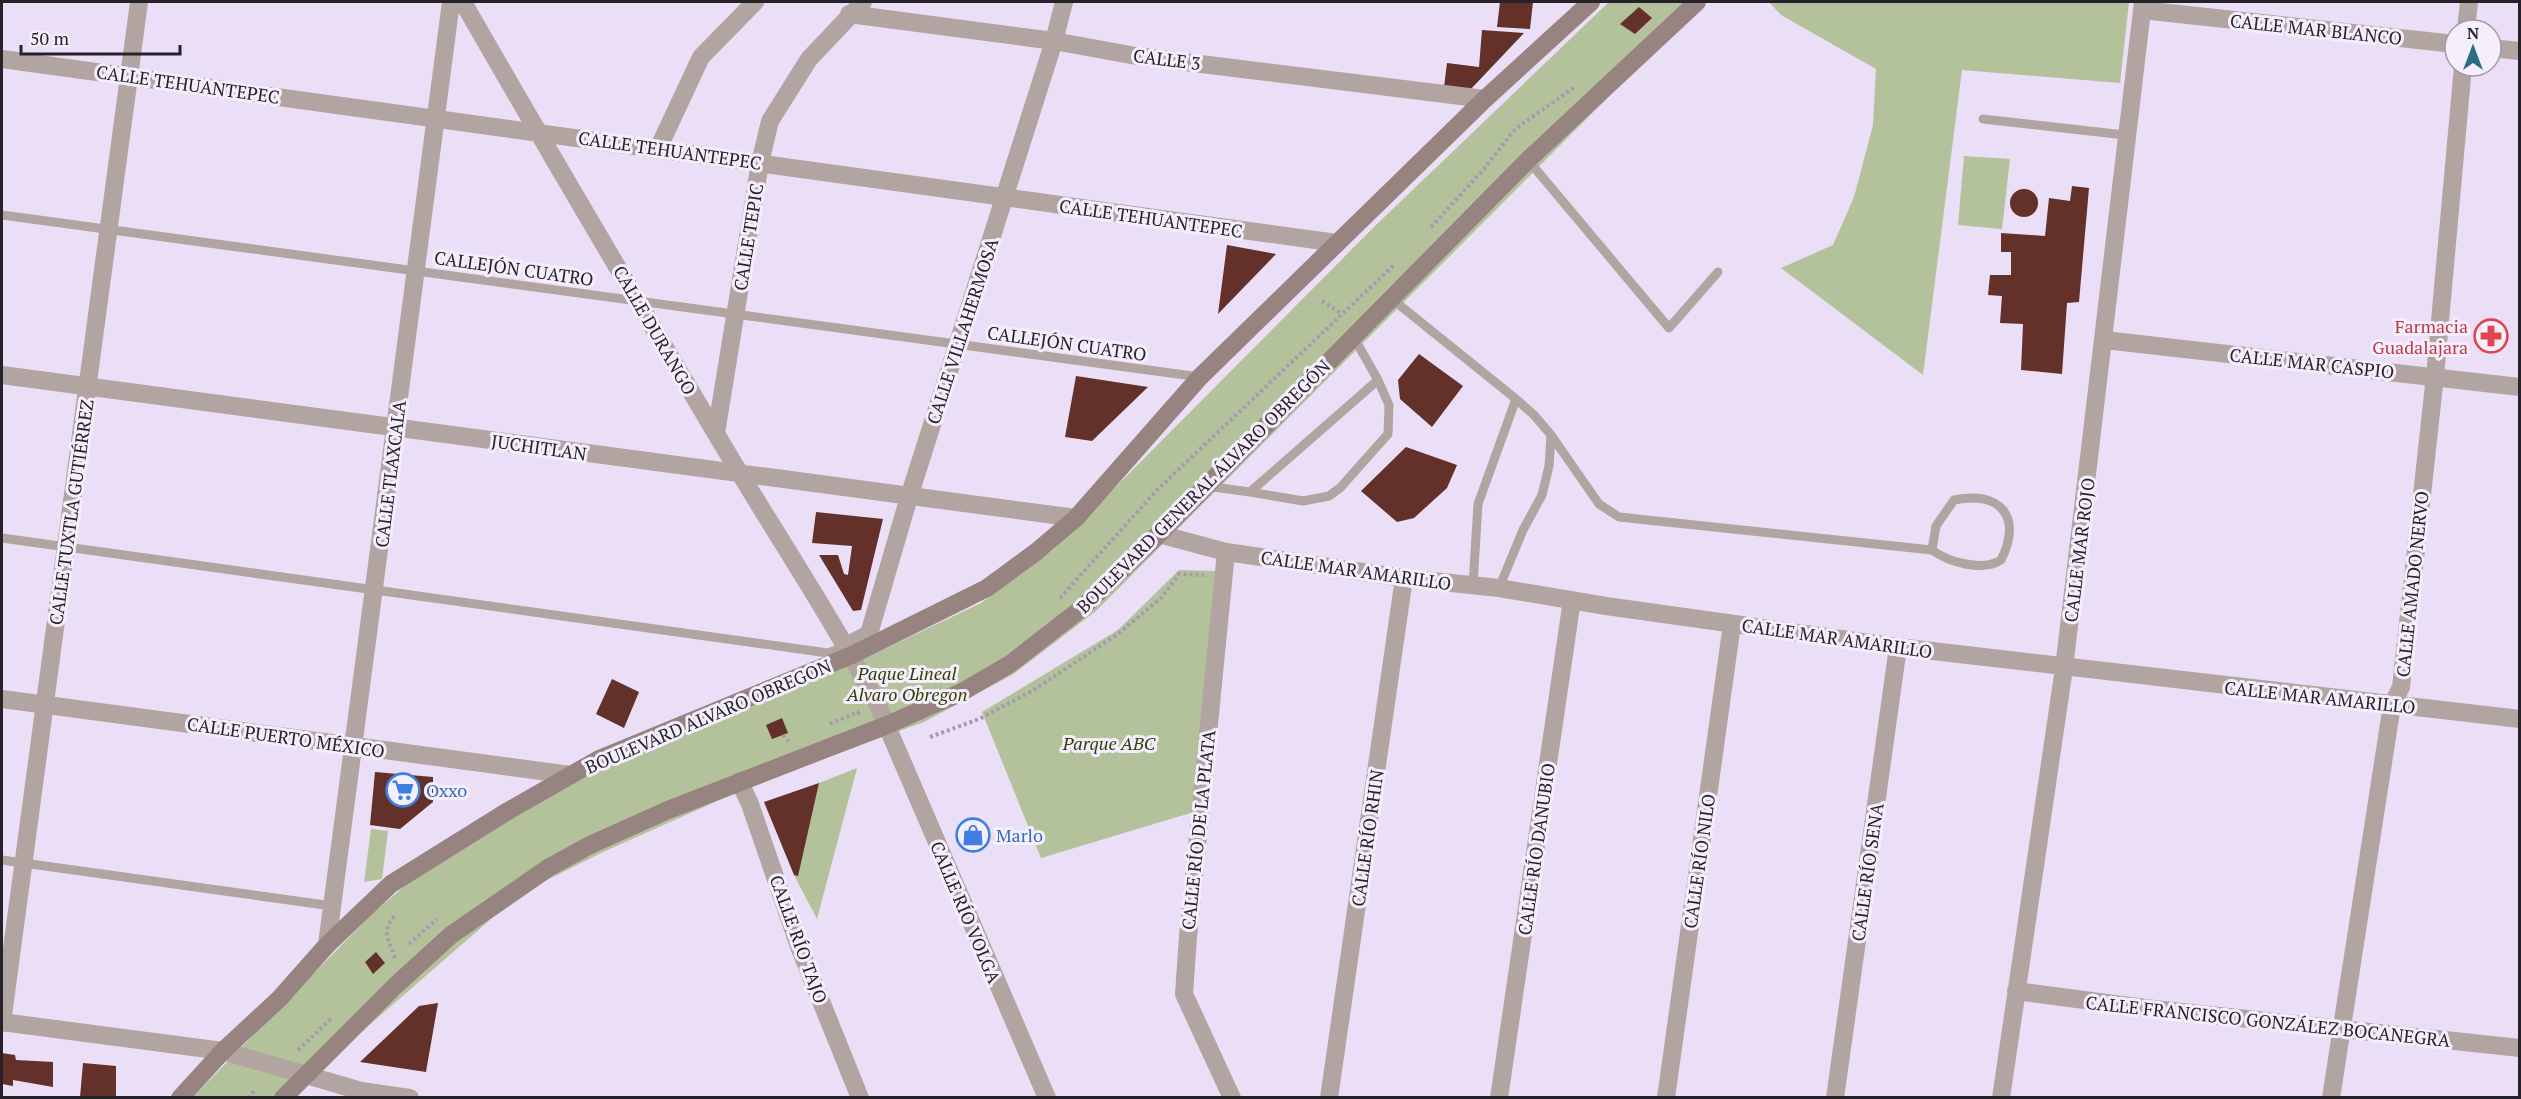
<svg xmlns="http://www.w3.org/2000/svg" width="2521" height="1099" viewBox="0 0 2521 1099" font-family="'PT Serif',serif">
  <style>
    .green { fill: #b3c29b }
    .building { fill: #64302a }
    .lines { fill: none; stroke-linecap: round; stroke-linejoin: round }
    .path { stroke: #a49bae; stroke-width: 4; stroke-dasharray: 3 3; stroke-linecap: butt }
    .service { stroke: #b1a4a1; stroke-width: 9 }
    .minor { stroke: #b1a4a1; stroke-width: 18 }
    .tertiary { stroke: #b1a4a1; stroke-width: 18 }
    .secondary { stroke: #978480; stroke-width: 18 }
    .labels { text-anchor: middle; dominant-baseline: central; stroke-width: 6; stroke-linejoin: round; paint-order: stroke }
    .street-label { font-size: 18px; fill: #26222a; stroke: #f5eefd }
    .health-label { font-size: 18px; fill: #be3a42; stroke: #f5eefd; text-anchor: end }
    .park-label { font-size: 18px; font-style: italic; fill: #2f4002; stroke: #f5eefd }
    .shop-label { font-size: 18px; fill: #366cbe; stroke: #f5eefd; text-anchor: start }
  </style>
  <rect width="100%" height="100%" fill="#ebdff7"/>
  <!-- green -->
  <path class="green" d="M1609,2H1703L1096,611L1012,675L924,722L760,782L603,852L547,880L491,919L359,1034L296,1097L192,1098L372,914L435,860L565,780L853,664L981,603L1054,549L1376,225Z
    M1769,2H2129L2120,83L1962,70L1923,375L1781,268L1833,245L1854,197L1873,125L1876,69L1781,15Z
    M1964,156L2010,159L2002,229L1958,225Z
    M1179,570L1218,571L1194,812L1041,858L982,712L1118,630Z
    M857,768L817,919L794,875L819,783Z
    M371,829L388,831L382,879L364,882Z"/>
  <!-- building -->
  <path class="building" d="M1500,2H1533L1530,29L1497,27Z
    M1639,7L1652,18L1635,34L1620,24Z
    M1482,30L1524,33L1470,90L1444,87L1447,63L1479,67Z
    M2072,186L2089,188L2079,302L2067,303L2062,374L2021,370L2023,324L2000,323L2002,296L1988,295L1990,275H2011V252H2001V233L2045,236L2049,198L2070,201Z
    M2010 203a14 14 0 1 1 28 0a14 14 0 1 1-28 0Z
    M1227,245L1276,254L1218,314Z
    M1419,354L1463,386L1432,427L1400,399L1398,380Z
    M1076,376L1148,387L1092,441L1065,437Z
    M1406,447L1457,465L1447,488L1414,518L1397,522L1361,491Z
    M816,512L883,519L861,610L853,611L819,555H838L844,574L848,575L852,546L812,543Z
    M612,679L639,692L624,728L596,714Z
    M782,718L788,733L772,739L766,725Z
    M375,772L433,777V802L400,829L370,825Z
    M819,783L798,876L794,875L764,802Z
    M376,952L385,963L373,974L365,962Z
    M438,1003L426,1072L360,1062L419,1006Z
    M2,1053L15,1055L16,1060L53,1062V1087L13,1080V1086L2,1084Z
    M83,1063L116,1066V1098L80,1097Z"/>
  <g class="lines">
    <!-- path -->
    <path class="path" d="M1431,227L1484,169L1515,129L1575,87
      M1322,301L1342,314
      M1060,598L1158,489L1394,265
      M904,692L921,687
      M830,724L858,712L859,715
      M783,735L790,743
      M930,737L979,719L1032,691L1118,634L1162,597L1179,574L1204,575
      M409,944L437,919
      M395,958C388,939 381,930 396,914
      M298,1050L332,1018
      M248,1098L254,1091"/>
    <!-- service -->
    <path class="service" d="M1983,119L2125,135
      M1528,160L1669,328L1718,272
      M2,215L1200,377
      M1392,299L1516,399L1534,415L1551,435L1549,466L1542,495L1523,530L1499,588
      M1551,435L1599,504L1619,517L1932,550C1948,562 1983,572 2001,560C2023,517 2000,490 1954,500L1936,526L1932,550
      M1206,486L1250,492L1378,380L1353,336
      M1250,492L1303,501L1329,496L1340,488L1388,434L1389,405L1378,380
      M2,538L828,653L844,647
      M1473,585L1478,504L1516,399
      M2,860L332,906"/>
    <!-- minor -->
    <path class="minor" d="M463,2C545,146 630,289 715,432C768,522 828,611 877,703L1047,1098
      M2142,10L2455,44
      M849,14L1054,41L1136,56L1485,99
      M2491,48L2520,51
      M2,59L1337,243
      M658,149L701,57L755,2
      M2104,340L2520,387
      M2,375L1076,518
      M716,433L760,163L770,121L809,59L863,2
      M1159,534L1226,552L1404,578L1499,588L1606,606L1898,647L2520,719
      M1226,552L1188,937L1184,994L1232,1098
      M844,647L869,634L909,497L1054,41L1064,2
      M2,699L571,775
      M739,781L750,804L800,949L860,1098
      M327,945L451,2
      M2016,991L2145,1008L2520,1048
      M2,1022L223,1051L361,1091L410,1098
      M2,1023L139,2
      M1329,1098L1404,578
      M1499,1098L1572,600
      M1666,1098L1732,624
      M1835,1098L1898,647
      M2001,1098L2064,668L2143,2"/>
    <!-- tertiary -->
    <path class="tertiary" d="M2466,30L2469,2
      M2331,1098L2392,705L2401,687L2435,376L2463,66"/>
    <!-- secondary -->
    <path class="secondary" d="M180,1098L223,1051L280,998L327,945L391,884L508,811L599,759L852,655L987,588L1036,552L1076,518L1200,377L1485,99L1591,2
      M283,1098L395,986L451,935L548,868L590,845L668,810L887,725L962,692L1010,664L1082,608L1159,534L1528,160L1697,2"/>
  </g>
  <!-- icons -->
  <defs>
    <symbol id="pharmacy-ring" viewBox="-11 -11 22 22"><circle r="9.5" fill="#f5eefd" stroke="#e0444e" stroke-width="1.5"/><path d="M-2-6h4v4h4v4h-4v4h-4v-4h-4v-4h4Z" fill="#e0444e"/></symbol>
    <symbol id="supermarket-ring" viewBox="-11 -11 22 22"><circle r="9.5" fill="#f5eefd" stroke="#3f7fe0" stroke-width="1.5"/><path d="M-6-5.5h2.5l.6 2H6L4.5 2H-2.5L-4.4-4H-6ZM-1.5 3.2a1.3 1.3 0 1 0 .1 0ZM3 3.2a1.3 1.3 0 1 0 .1 0Z" fill="#3f7fe0"/></symbol>
    <symbol id="shop-ring" viewBox="-11 -11 22 22"><circle r="9.5" fill="#f5eefd" stroke="#3f7fe0" stroke-width="1.5"/><path d="M-5-2.5h2.3a2.7 3.5 0 0 1 5.4 0H5L5.5 6h-11ZM-1.5-2.5h3a1.5 2.3 0 0 0-3 0Z" fill="#3f7fe0"/></symbol>
  </defs>
  <g fill-rule="evenodd">
    <use href="#pharmacy-ring" x="2472" y="317" width="38" height="38"/>
    <use href="#supermarket-ring" x="384" y="771" width="38" height="38"/>
    <use href="#shop-ring" x="954" y="816" width="38" height="38"/>
  </g>
  <g class="labels">
    <!-- street labels -->
    <g class="street-label">
      <text transform="translate(2316 29) rotate(6)">CALLE MAR BLANCO</text>
      <text transform="translate(1167 59) rotate(7)">CALLE 3</text>
      <text transform="translate(188 84) rotate(8)">CALLE TEHUANTEPEC</text>
      <text transform="translate(670 150) rotate(8)">CALLE TEHUANTEPEC</text>
      <text transform="translate(1151 218) rotate(8)">CALLE TEHUANTEPEC</text>
      <text transform="translate(748 237) rotate(-81)">CALLE TEPIC</text>
      <text transform="translate(514 268) rotate(8)">CALLEJÓN CUATRO</text>
      <text transform="translate(655 330) rotate(60)">CALLE DURANGO</text>
      <text transform="translate(962 331) rotate(-72)">CALLE VILLAHERMOSA</text>
      <text transform="translate(1067 343) rotate(8)">CALLEJÓN CUATRO</text>
      <text transform="translate(2312 363) rotate(6)">CALLE MAR CASPIO</text>
      <text transform="translate(539 447) rotate(8)">JUCHITLAN</text>
      <text transform="translate(390 474) rotate(-83)">CALLE TLAXCALA</text>
      <text transform="translate(1203 486) rotate(-45)">BOULEVARD GENERAL ÁLVARO OBREGÓN</text>
      <text transform="translate(71 512) rotate(-82)">CALLE TUXTLA GUTIÉRREZ</text>
      <text transform="translate(2079 550) rotate(-83)">CALLE MAR ROJO</text>
      <text transform="translate(1356 570) rotate(8)">CALLE MAR AMARILLO</text>
      <text transform="translate(2412 584) rotate(-84)">CALLE AMADO NERVO</text>
      <text transform="translate(1837 638) rotate(8)">CALLE MAR AMARILLO</text>
      <text transform="translate(2320 697) rotate(6)">CALLE MAR AMARILLO</text>
      <text transform="translate(708 716) rotate(-23)">BOULEVARD ALVARO OBREGON</text>
      <text transform="translate(286 737) rotate(8)">CALLE PUERTO MÉXICO</text>
      <text transform="translate(1198 830) rotate(-84)">CALLE RÍO DE LA PLATA</text>
      <text transform="translate(1367 838) rotate(-82)">CALLE RÍO RHIN</text>
      <text transform="translate(1536 849) rotate(-82)">CALLE RÍO DANUBIO</text>
      <text transform="translate(1699 861) rotate(-82)">CALLE RÍO NILO</text>
      <text transform="translate(1867 872) rotate(-82)">CALLE RÍO SENA</text>
      <text transform="translate(966 912) rotate(67)">CALLE RÍO VOLGA</text>
      <text transform="translate(799 939) rotate(70)">CALLE RÍO TAJO</text>
      <text transform="translate(2268 1021) rotate(6)">CALLE FRANCISCO GONZÁLEZ BOCANEGRA</text>
    </g>
    <!-- health labels -->
    <g class="health-label">
      <text x="2468" y="326">Farmacia<tspan x="2468" dy="21">Guadalajara</tspan></text>
    </g>
    <!-- park labels -->
    <g class="park-label">
      <text x="907" y="673">Paque Lineal<tspan x="907" dy="21">Alvaro Obregon</tspan></text>
      <text x="1109" y="743">Parque ABC</text>
    </g>
    <!-- shop labels -->
    <g class="shop-label">
      <text x="426" y="790">Oxxo</text>
      <text x="996" y="835">Marlo</text>
    </g>
  </g>
  <!-- border -->
  <rect width="2521" height="1099" fill="none" stroke="#26222a" stroke-width="6"/>
  <!-- north arrow -->
  <g transform="translate(2473 48)"><circle r="28" fill="#f5eefd" stroke="#a29ca9" stroke-width="1.5"/>
  <path d="M0-4.5L10 22L0 15L-10 22Z" fill="#2d6d82"/>
  <text y="-9" font-size="16" font-weight="bold" text-anchor="middle" fill="#26222a">N</text>
  </g>
  <!-- scale -->
  <path d="M21 45v9h159v-9" fill="none" stroke="#26222a" stroke-width="3"/>
  <text x="30" y="45" font-size="18" fill="#26222a" stroke="#f5eefd" stroke-width="4.5" paint-order="stroke">50 m</text>
</svg>
